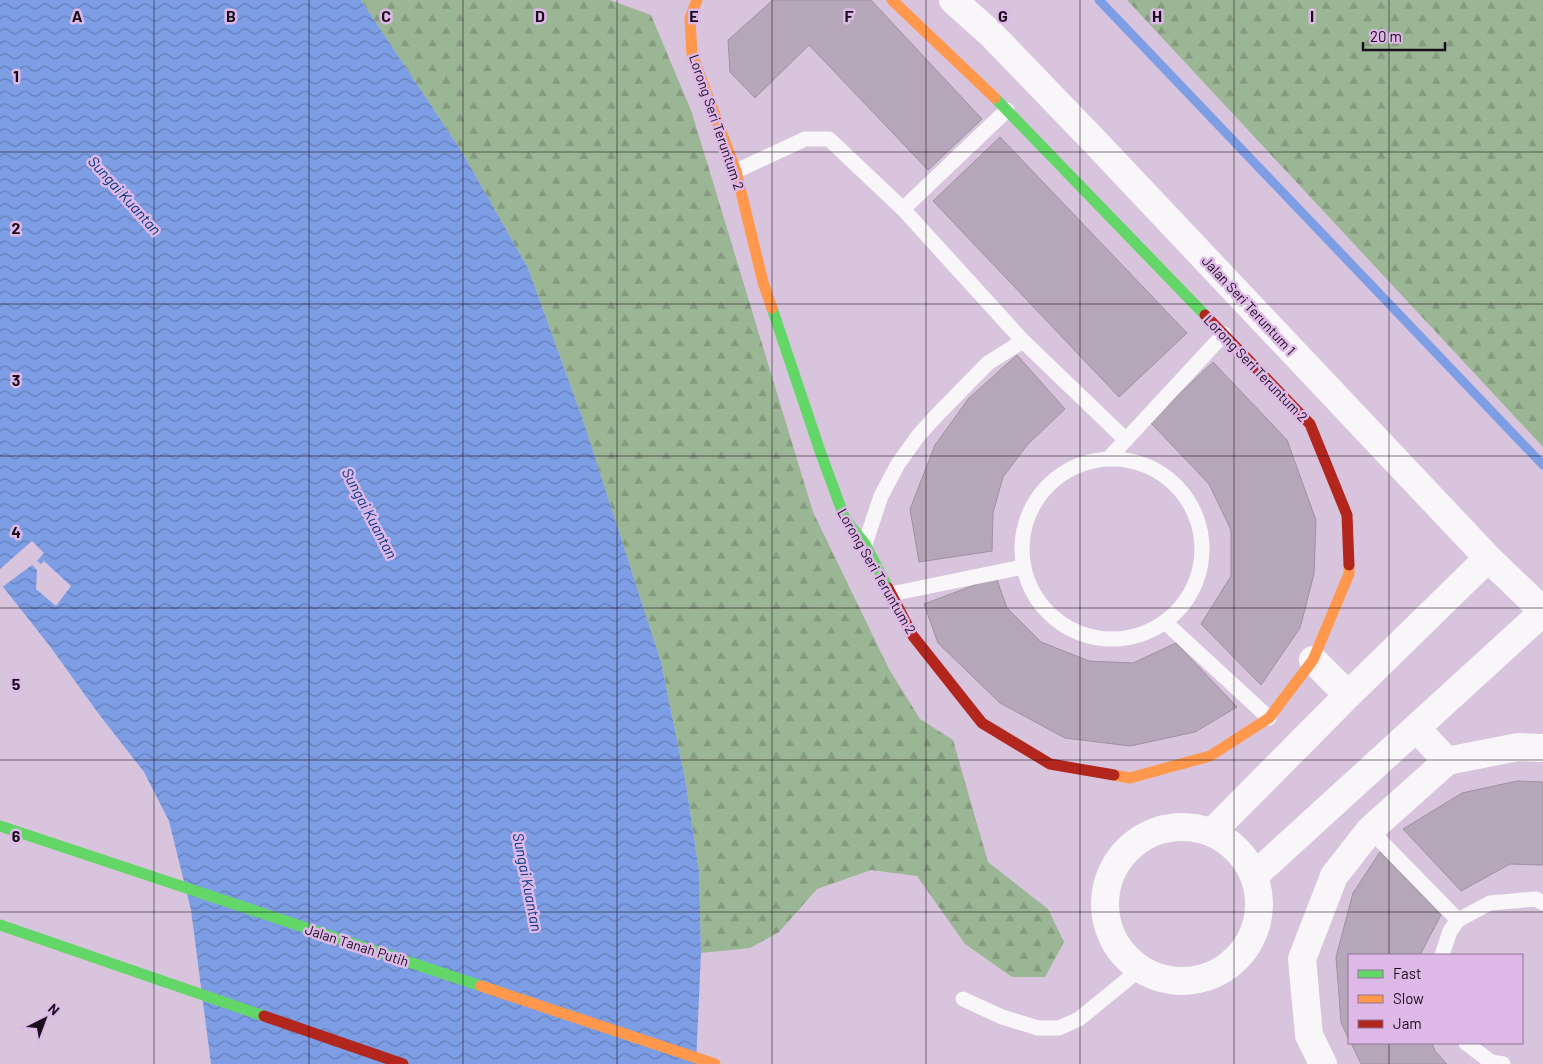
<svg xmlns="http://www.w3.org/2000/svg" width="1543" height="1064" viewBox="0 0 1543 1064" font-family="Barlow,sans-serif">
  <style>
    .forest { fill: url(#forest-firs) }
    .water { fill: url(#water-waves) }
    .pier { fill: #d8c4dc }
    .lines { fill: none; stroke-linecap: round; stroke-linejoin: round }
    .stream { stroke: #7d9ee5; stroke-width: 9 }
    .building { fill: #b6a6b9; stroke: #a090a3 }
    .lane { stroke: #f9f6fa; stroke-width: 15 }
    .street { stroke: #f9f6fa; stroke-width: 28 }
    .fast { stroke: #63d668; stroke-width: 11 }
    .slow { stroke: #ff974d; stroke-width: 11 }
    .jam { stroke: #b3261e; stroke-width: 11 }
    .grid { fill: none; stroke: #190c1c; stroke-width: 1; stroke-opacity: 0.55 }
    .labels { text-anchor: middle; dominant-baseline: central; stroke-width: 5; stroke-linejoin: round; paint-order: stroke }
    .street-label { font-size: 14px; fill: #190c1c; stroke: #deb9e7 }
    .water-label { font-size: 15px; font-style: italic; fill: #003685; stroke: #deb9e7 }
    .grid-label { font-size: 16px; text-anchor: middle; font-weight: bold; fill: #190c1c; stroke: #deb9e7; stroke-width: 5; stroke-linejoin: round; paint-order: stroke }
  </style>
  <defs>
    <pattern id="forest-firs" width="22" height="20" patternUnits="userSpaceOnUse" patternTransform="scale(1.25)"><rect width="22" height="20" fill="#9bb694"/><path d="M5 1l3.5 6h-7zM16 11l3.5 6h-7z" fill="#859b7f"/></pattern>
    <pattern id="water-waves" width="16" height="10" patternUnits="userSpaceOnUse" patternTransform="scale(1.25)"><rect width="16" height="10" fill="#7d9ee5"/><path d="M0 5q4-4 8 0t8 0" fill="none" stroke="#667fb9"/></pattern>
  </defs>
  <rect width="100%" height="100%" fill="#d8c4dc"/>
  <!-- forest -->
  <path class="forest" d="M361,0H610L651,15L692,113L813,512L889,669L920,719L953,740L988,862L1048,909L1064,942L1045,977H1012L965,944L917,876L871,870L817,889L779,932L750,948L701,953L699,871L686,784L661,662L583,420L528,268L462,152Z
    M1127,0H1543V447Z"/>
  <!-- water -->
  <path class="water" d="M0,0H361L462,152L528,268L583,420L661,662L686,784L699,871L701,953L696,1064H211L191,910L169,821L144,772L98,713L49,645L0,583Z"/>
  <!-- pier -->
  <path class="pier" d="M32,541L44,553L37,561L41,564L44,561L71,586L56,606L36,589L37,570L32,565L1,588L0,587V569Z"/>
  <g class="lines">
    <!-- stream -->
    <path class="stream" d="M1099,0L1543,465"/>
  </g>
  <!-- building -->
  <path class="building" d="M773,0H871L982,119L928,170L809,45L755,98L730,72L728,40Z
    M1000,137L1187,333L1119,397L933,201Z
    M1017,355L1065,409L1028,444L1003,477L993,513L992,551L919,562L910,509L935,445L969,398Z
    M1213,362L1287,440L1316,520L1314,574L1300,628L1261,685L1201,624L1231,576V530L1209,484L1150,422Z
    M996,577L1007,608L1041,642L1089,661L1133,663L1176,643L1237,707L1195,732L1130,746L1065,738L1000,703L938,643L924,604Z
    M1517,781L1543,782V865L1510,864L1461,891L1403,829L1462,793Z
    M1380,852L1441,915L1420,955H1349V1040L1341,1022L1336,957L1353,893Z
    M1351,1043H1432L1435,1051L1447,1064H1361Z"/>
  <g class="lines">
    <!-- lane -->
    <path class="lane" d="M736,171L805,139H829L903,209L1023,341L1126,440
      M903,209L1007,110
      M1108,459L1224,334
      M1022 549a90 90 0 1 1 180 0a90 90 0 1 1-180 0Z
      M865,544L881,496L898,464L918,436L937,415L988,363L1023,341
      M891,594L1023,567
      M1166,623L1269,718
      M1370,830L1458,920
      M1442,955L1450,931L1458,920L1490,903L1536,899L1543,903
      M963,999L1002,1017L1038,1028H1059L1079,1019L1139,970
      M1466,1043L1491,1062L1503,1064"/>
    <!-- street -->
    <path class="street" d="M953,0L991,34L1097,144L1488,558L1543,611
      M1313,660L1348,695
      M1416,728L1447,761
      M1105 904a77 77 0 1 1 154 0a77 77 0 1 1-154 0Z
      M1213,831L1348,695L1488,558
      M1255,875L1543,612
      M1323,1064L1309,1035L1302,959L1334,876L1370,830L1447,761L1518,747L1543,748"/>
    <!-- fast -->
    <path class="fast" d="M995,98L1205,315
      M772,308L821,454L845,519L865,544L888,588
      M0,826L481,986
      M0,925L264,1016"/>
    <!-- slow -->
    <path class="slow" d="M697,0L690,18L692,54L736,171L763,282L772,308
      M892,0L995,98
      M1114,775L1130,778L1210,756L1269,718L1313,660L1349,574V565
      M481,986L715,1064"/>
    <!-- jam -->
    <path class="jam" d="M1205,315L1310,424L1347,515L1349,565
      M888,588L913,636L982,723L1050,764L1114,775
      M264,1016L403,1064"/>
  </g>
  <!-- grid -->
  <path class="grid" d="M154,0V1064M309,0V1064M463,0V1064M617,0V1064M772,0V1064M926,0V1064M1080,0V1064M1234,0V1064M1389,0V955M0,152H1543M0,304H1543M0,456H1543M0,608H1543M0,760H1543M0,912H1543M1389,1043V1064"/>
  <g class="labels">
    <!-- street labels -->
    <g class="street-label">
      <text transform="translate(717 122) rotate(71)">Lorong Seri Teruntum 2</text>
      <text transform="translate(1249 305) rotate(47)">Jalan Seri Teruntum 1</text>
      <text transform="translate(1256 368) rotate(46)">Lorong Seri Teruntum 2</text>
      <text transform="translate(877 571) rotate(60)">Lorong Seri Teruntum 2</text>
      <text transform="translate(357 945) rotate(18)">Jalan Tanah Putih</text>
    </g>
    <!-- water labels -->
    <g class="water-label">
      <text transform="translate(125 195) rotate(48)">Sungai Kuantan</text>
      <text transform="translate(370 513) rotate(62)">Sungai Kuantan</text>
      <text transform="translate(528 882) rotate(79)">Sungai Kuantan</text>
    </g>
  </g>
  <g class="grid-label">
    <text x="77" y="22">A</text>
    <text x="231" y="22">B</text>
    <text x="386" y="22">C</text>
    <text x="540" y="22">D</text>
    <text x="694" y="22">E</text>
    <text x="849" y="22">F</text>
    <text x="1003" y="22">G</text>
    <text x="1157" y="22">H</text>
    <text x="1312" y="22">I</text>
    <text x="16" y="82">1</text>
    <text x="16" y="234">2</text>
    <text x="16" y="386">3</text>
    <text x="16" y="538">4</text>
    <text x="16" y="690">5</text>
    <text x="16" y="842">6</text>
  </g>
  <!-- legend -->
  <rect x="1348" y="954" width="175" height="90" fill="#deb9e7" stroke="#8f7496"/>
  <rect x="1358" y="970" width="25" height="8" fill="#63d668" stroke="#8f7496"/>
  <text x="1393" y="979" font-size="15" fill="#190c1c">Fast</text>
  <rect x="1358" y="995" width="25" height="8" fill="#ff974d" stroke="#8f7496"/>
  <text x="1393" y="1004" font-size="15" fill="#190c1c">Slow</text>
  <rect x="1358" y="1020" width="25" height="8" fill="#b3261e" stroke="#8f7496"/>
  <text x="1393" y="1029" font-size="15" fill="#190c1c">Jam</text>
  <!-- north arrow -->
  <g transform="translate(45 1019) rotate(42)" stroke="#deb9e7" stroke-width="4" paint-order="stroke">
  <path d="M0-4L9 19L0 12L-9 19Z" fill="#190c1c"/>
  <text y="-8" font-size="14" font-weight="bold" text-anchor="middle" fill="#190c1c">N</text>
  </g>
  <!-- scale -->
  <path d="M1363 42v8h82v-8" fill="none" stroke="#190c1c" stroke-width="2.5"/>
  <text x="1370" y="42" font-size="15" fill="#190c1c" stroke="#deb9e7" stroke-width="4" paint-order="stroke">20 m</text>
</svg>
